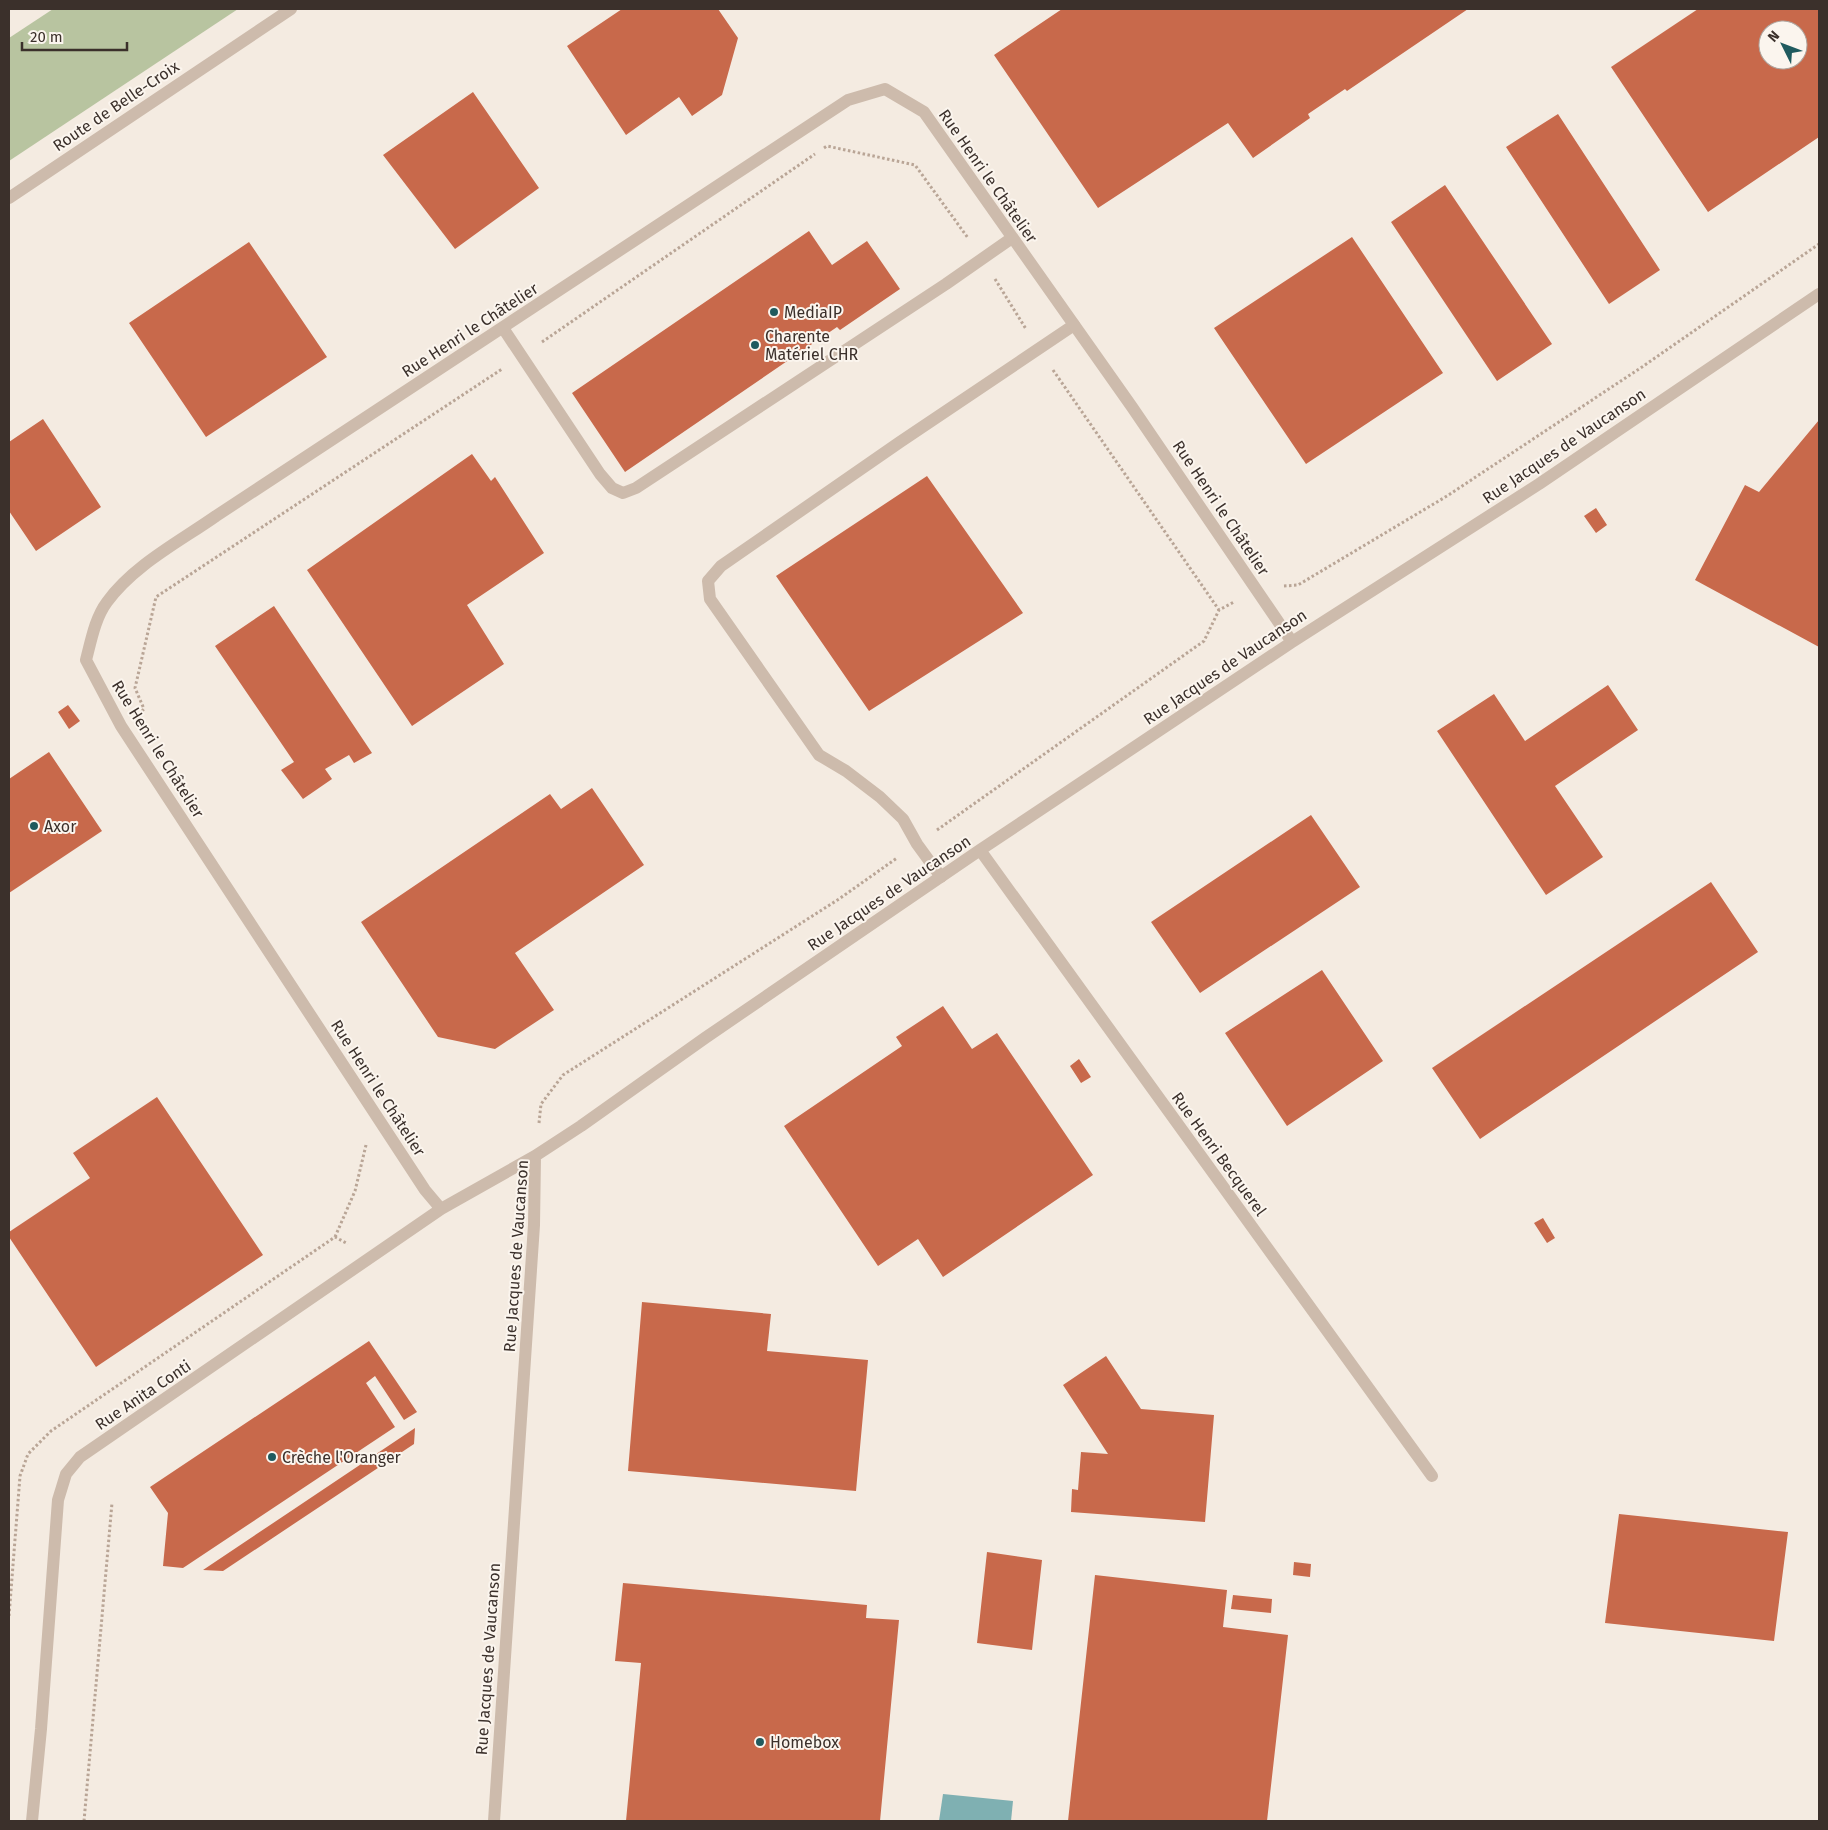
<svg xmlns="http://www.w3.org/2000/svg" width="1828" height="1830" viewBox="0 0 1828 1830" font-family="'Fira Sans',sans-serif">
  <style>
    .green { fill: #b8c4a0 }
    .water { fill: #7fb0b2 }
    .building { fill: #c8694b; fill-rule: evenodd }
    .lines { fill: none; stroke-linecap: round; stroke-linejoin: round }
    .path { stroke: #b9a596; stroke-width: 3; stroke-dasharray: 2.5 2.5; stroke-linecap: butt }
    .service { stroke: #cdbbac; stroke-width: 12 }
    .minor { stroke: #cdbbac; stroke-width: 12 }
    .tertiary { stroke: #cdbbac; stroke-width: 12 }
    .poi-dot { fill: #1f5a5e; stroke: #fbf5ee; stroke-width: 2 }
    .labels { text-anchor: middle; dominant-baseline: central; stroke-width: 4; stroke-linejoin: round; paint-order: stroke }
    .street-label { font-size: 16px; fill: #3b302b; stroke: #fbf5ee }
    .poi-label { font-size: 16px; fill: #3b302b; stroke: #fbf5ee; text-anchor: start }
  </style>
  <rect width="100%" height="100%" fill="#f4ebe1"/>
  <!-- green -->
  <path class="green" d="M53,9H238L9,161V38Z"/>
  <!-- water -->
  <path class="water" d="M943,1794L1013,1801L1011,1821H939Z"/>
  <!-- building -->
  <path class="building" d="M622,9H718L738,38L722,95L692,116L679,97L626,135L567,46Z
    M1062,9H1468L1347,91L1345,89L1308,114L1310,118L1253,158L1228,123L1098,208L994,55Z
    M1698,9H1819V137L1708,212L1611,67ZM1768,30H1798V60H1768Z
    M473,92L539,188L455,249L383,155Z
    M1558,114L1660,270L1609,304L1506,147Z
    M1445,185L1552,344L1497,381L1391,222Z
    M809,231L832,265L867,241L900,289L840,330L837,327L625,472L572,393Z
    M1352,237L1443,373L1306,464L1214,328Z
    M249,242L327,357L206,437L129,323Z
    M43,419L101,507L36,551L9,511V442Z
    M1819,420V647L1695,580L1745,485L1759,492Z
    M472,454L491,481L495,477L544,553L467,605L504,664L412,726L307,570Z
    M927,476L1023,613L869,711L776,576Z
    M1596,508L1607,525L1596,533L1584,516Z
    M274,606L372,753L354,763L349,755L325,769L332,779L303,799L281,770L294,762L215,646Z
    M1608,685L1638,730L1555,786L1603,857L1546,895L1437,731L1494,694L1525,741Z
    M68,705L80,721L69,729L58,712Z
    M49,752L102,831L9,893V779Z
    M592,788L644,865L515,953L554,1010L495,1049L438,1037L361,922L550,794L561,809Z
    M1311,815L1360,887L1200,993L1151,922Z
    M1711,882L1758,952L1480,1139L1432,1068Z
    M1322,970L1383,1061L1287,1126L1225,1033Z
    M943,1006L972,1049L997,1033L1093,1175L943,1277L918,1239L878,1266L784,1126L902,1046L896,1037Z
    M1079,1059L1091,1077L1081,1083L1070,1066Z
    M157,1097L263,1255L96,1367L9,1237V1232L90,1178L73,1153Z
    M1543,1218L1555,1238L1547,1243L1534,1223Z
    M642,1302L771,1314L767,1351L868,1360L856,1491L628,1471Z
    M369,1341L417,1412L404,1420L375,1376L366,1383L395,1427L183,1568L163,1566L168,1513L150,1487Z
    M1106,1356L1141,1409L1214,1415L1205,1522L1071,1512L1072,1489L1078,1490L1081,1452L1108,1454L1063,1385Z
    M415,1428L414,1444L223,1571L203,1570Z
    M1619,1514L1788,1532L1774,1641L1605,1623Z
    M987,1552L1042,1560L1032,1650L977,1643Z
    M1294,1562L1311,1564L1310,1577L1293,1575Z
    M1095,1575L1227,1590L1223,1627L1288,1635L1267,1821H1068Z
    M623,1583L867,1605L866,1618L899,1620L880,1821H626L641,1663L615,1661Z
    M1233,1595L1272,1599L1271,1613L1231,1609Z"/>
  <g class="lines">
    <!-- path -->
    <path class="path" d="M824,148L827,146L915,165L968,238
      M995,279L1026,329
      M542,342L815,154
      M1053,370L1219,610
      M1284,586L1298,585L1447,496L1642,367L1819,244
      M142,711L144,709L135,688L156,597L502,369
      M937,830L1204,641L1219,610L1234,602
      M539,1123L541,1104L563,1075L839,899L897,858
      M335,1237L355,1191L366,1145
      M9,1616L20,1476L28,1454L51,1431L335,1237L348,1244
      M84,1821L112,1503"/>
    <!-- service -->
    <path class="service" d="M503,328L600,474L612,488L623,493L636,488L946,284L1012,238
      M941,877L917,844L903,819L880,797L846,771L819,755L710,599L708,581L721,566L900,442L1074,325"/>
    <!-- minor -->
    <path class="minor" d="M980,850L1432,1476
      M441,1209L425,1190L121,726L86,660C91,641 95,618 107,602C134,565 179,542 216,516L848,100L885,89L924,112L1132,407L1292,642
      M32,1821L41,1729L58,1500L66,1474L80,1457L441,1209L535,1156L581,1126L705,1038L980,850L1292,642L1539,484L1819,294
      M494,1821L534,1225L535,1156"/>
    <!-- tertiary -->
    <path class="tertiary" d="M9,198L291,9"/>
  </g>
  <!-- markers -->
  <g class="poi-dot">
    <circle cx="774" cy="312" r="5"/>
    <circle cx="755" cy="345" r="5"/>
    <circle cx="34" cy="826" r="5"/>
    <circle cx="272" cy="1457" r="5"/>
    <circle cx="760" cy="1742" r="5"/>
  </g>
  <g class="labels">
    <!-- street labels -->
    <g class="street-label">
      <text transform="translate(116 106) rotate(-34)">Route de Belle-Croix</text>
      <text transform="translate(988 176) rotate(55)">Rue Henri le Châtelier</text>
      <text transform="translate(470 330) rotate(-33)">Rue Henri le Châtelier</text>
      <text transform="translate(1564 446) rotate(-34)">Rue Jacques de Vaucanson</text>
      <text transform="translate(1221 508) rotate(56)">Rue Henri le Châtelier</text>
      <text transform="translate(1225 667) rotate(-34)">Rue Jacques de Vaucanson</text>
      <text transform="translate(158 749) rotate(58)">Rue Henri le Châtelier</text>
      <text transform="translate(889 893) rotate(-34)">Rue Jacques de Vaucanson</text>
      <text transform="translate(378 1088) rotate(57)">Rue Henri le Châtelier</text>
      <text transform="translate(1219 1154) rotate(54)">Rue Henri Becquerel</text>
      <text transform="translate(516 1256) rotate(-86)">Rue Jacques de Vaucanson</text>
      <text transform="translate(143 1395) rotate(-34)">Rue Anita Conti</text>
      <text transform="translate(488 1659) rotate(-86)">Rue Jacques de Vaucanson</text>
    </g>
    <!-- poi labels -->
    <g class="poi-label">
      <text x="784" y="312">MediaIP</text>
      <text x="765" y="336">Charente<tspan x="765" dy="18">Matériel CHR</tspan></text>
      <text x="44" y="826">Axor</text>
      <text x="282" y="1457">Crèche l'Oranger</text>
      <text x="770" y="1742">Homebox</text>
    </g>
  </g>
  <!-- border -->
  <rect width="1828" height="1830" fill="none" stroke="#3b302b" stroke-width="20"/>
  <!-- north arrow -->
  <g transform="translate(1783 45) rotate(312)"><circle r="24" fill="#fbf5ee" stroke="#aea6a0"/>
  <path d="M0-4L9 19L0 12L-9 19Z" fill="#1f5a5e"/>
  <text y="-8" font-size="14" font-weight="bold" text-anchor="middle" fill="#3b302b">N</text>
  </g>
  <!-- scale -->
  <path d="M22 42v8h105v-8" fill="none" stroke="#3b302b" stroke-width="2.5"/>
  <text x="30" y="42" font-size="15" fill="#3b302b" stroke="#fbf5ee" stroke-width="4" paint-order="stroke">20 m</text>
</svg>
